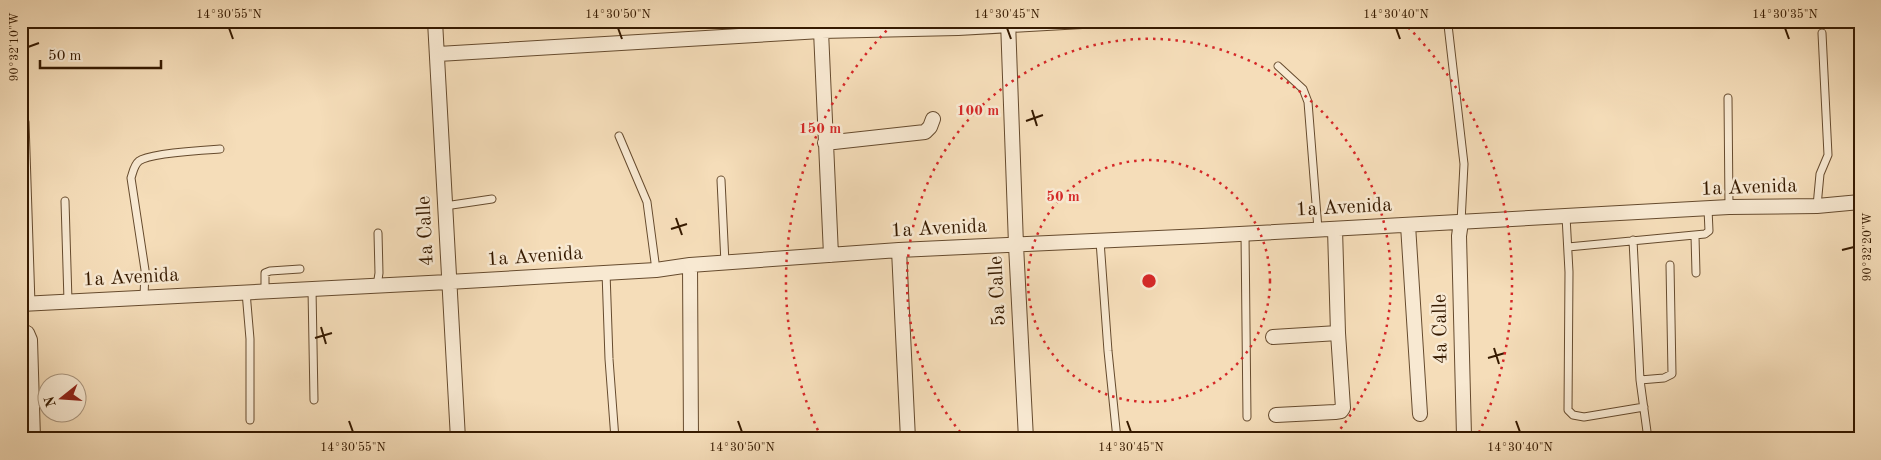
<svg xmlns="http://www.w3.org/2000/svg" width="1881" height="460" viewBox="0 0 1881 460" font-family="'Old Standard TT',serif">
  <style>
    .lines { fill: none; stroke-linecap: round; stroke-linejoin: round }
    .lane-casing { stroke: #664b2e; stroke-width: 9 }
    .street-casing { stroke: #664b2e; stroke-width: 16 }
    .lane { stroke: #f8e9d2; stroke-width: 7 }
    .street { stroke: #f8e9d2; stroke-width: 14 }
    .ticks { fill: none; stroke: #361a00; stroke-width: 2 }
    .ring { fill: none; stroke: #d62828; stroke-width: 2.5; stroke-dasharray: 2.5 5 }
    .labels { text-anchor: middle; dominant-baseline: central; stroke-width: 5; stroke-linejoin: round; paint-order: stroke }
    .street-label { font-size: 20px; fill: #361a00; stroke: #f8e9d2 }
    .centre { fill: #d62828; stroke: #f8e9d2; stroke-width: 2.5 }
    .ring-label { font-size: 15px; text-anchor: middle; font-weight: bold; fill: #d62828; stroke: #f8e9d2; stroke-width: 5; stroke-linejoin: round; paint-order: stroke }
    .neatline { fill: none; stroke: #361a00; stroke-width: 2 }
    .ticks-label { font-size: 12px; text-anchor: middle; fill: #361a00 }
  </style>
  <rect width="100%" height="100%" fill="#f5ddb9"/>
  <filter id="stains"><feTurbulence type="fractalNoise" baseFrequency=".004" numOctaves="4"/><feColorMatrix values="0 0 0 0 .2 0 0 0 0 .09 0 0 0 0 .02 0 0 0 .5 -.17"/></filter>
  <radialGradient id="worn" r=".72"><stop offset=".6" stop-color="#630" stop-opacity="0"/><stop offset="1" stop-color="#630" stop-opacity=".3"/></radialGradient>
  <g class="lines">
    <defs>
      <path id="lane" d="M195,21V22
        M1448,25L1464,164L1461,222
        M1278,66L1303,89L1308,102L1318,229
        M1728,98L1729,207
        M25,122L31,304
        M619,136L647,202L656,270
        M721,180L725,263
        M65,201L68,301
        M445,206L492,199
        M1817,206L1820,174L1828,155L1822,33
        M1566,216L1569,272L1568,410L1573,415L1584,417L1644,407
        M1245,234L1247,417
        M1695,236L1696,273
        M1633,240L1640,380L1648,439
        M1100,241L1108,351L1117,439
        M1568,247L1705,234L1709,231L1708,209
        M606,272L609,359L615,439
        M377,286L379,273L378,233
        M312,289L314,400
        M265,291V273L270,271L300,269
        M246,292L250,339V420
        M144,297L145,270L131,178C133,172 134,165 139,161C149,153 204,150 220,149
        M1640,380L1664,378L1672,374L1670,265"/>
      <path id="street" d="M435,21L458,439
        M771,21L772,34
        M1008,21L1016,245L1026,439
        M821,31L831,255
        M438,54L821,31L958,28L1082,21
        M825,143L925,132L930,127L933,119
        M1461,222L1459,236L1464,436
        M1408,225L1420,414
        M899,250L908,439
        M690,265L691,439
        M21,304L448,282L656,270L690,265L899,250L1202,236L1729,207L1817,206L1860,202
        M21,331L27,333L30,340L33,439
        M1273,337L1338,333
        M1276,415L1335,412L1341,411L1343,408L1338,333L1335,229"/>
    </defs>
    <!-- lane casing -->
    <use href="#lane" class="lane-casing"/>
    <!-- street casing -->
    <use href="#street" class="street-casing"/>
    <!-- lane -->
    <use href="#lane" class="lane"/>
    <!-- street -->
    <use href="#street" class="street"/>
  </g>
  <!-- ticks -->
  <path class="ticks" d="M229,28L233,39M618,28L622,39M1007,28L1011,39M1396,28L1400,39M1785,28L1789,39M28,47L39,43M1032,110L1037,126M1026,121L1043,115M676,218L682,235M671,229L687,224M1842,250L1854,247M321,327L326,344M315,338L332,333M1494,348L1499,364M1488,358L1505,353M349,421L353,432M738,421L742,432M1127,421L1131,432M1516,421L1520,432"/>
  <!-- distance rings -->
  <g class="ring">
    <circle cx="1149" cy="281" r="121"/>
    <path d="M965 438A242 242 0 1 1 1333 438"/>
    <path d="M821 437A363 363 0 0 1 895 22M1403 22A363 363 0 0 1 1477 437"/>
  </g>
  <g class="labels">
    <!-- street labels -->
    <g class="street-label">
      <text transform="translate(1749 188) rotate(-2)">1a Avenida</text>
      <text transform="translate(1344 208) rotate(-3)">1a Avenida</text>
      <text transform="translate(939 229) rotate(-3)">1a Avenida</text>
      <text transform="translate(426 231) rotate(-93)">4a Calle</text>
      <text transform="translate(535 257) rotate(-4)">1a Avenida</text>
      <text transform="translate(131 278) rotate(-3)">1a Avenida</text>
      <text transform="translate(998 291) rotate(-93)">5a Calle</text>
      <text transform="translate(1441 329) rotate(-91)">4a Calle</text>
    </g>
  </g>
  <circle cx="1149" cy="281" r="8" class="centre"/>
  <g class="ring-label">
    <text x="978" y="115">100 m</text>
    <text x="820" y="133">150 m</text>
    <text x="1063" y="201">50 m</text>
  </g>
  <!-- margin -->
  <rect width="1881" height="460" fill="none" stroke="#f5ddb9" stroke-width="55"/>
  <!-- north arrow -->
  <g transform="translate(62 398) rotate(253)"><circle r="24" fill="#f8e9d2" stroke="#aa967e"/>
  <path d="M0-4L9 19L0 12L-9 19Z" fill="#8f2418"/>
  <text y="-8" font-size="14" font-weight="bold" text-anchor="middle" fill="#361a00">N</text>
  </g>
  <!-- scale -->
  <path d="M40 60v8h121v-8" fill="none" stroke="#361a00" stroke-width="2.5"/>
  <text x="48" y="60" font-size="15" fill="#361a00" stroke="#f8e9d2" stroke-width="4" paint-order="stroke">50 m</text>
  <rect x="28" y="28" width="1826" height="404" class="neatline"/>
  <g class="ticks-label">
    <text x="229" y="18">14°30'55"N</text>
    <text x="618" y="18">14°30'50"N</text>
    <text x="1007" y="18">14°30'45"N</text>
    <text x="1396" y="18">14°30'40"N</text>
    <text x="1785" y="18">14°30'35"N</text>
    <text transform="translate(14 47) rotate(-90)" y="4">90°32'10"W</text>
    <text transform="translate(1867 247) rotate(-90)" y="4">90°32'20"W</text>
    <text x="353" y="451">14°30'55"N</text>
    <text x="742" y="451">14°30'50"N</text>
    <text x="1131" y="451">14°30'45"N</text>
    <text x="1520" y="451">14°30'40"N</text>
  </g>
  <rect width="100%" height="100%" filter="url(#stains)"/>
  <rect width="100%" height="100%" fill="url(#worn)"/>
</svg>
